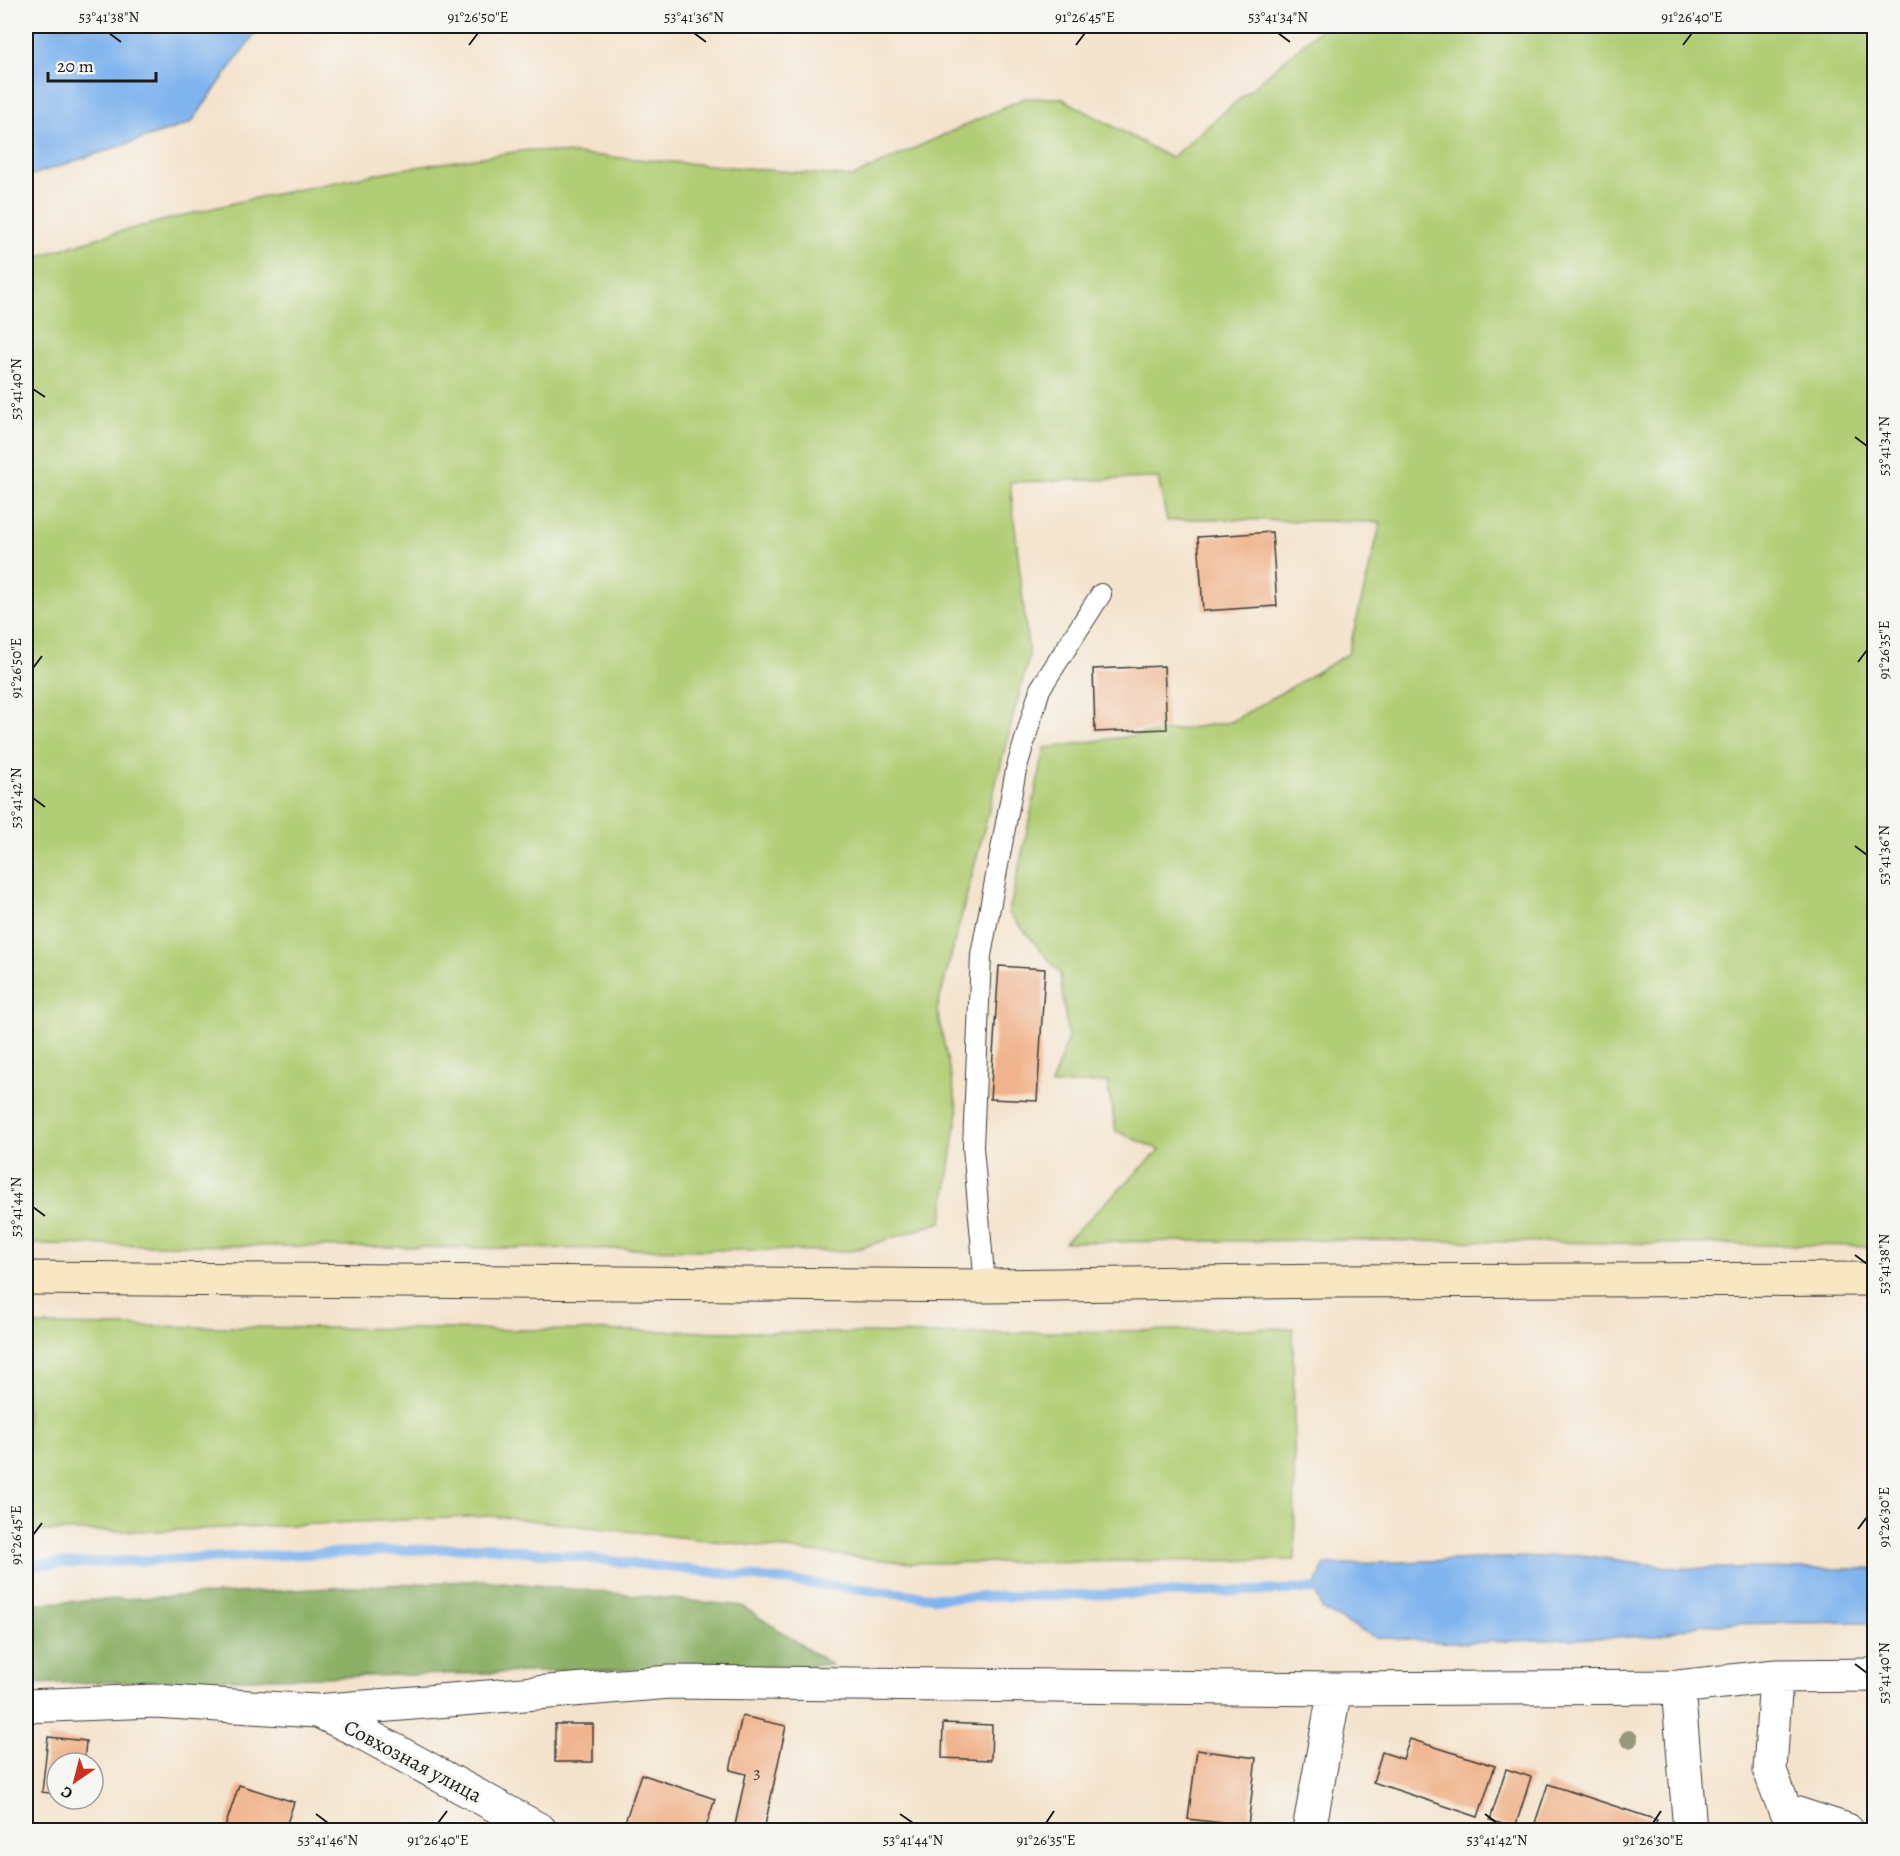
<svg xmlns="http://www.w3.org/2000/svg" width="1900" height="1856" viewBox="0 0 1900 1856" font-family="Alegreya,serif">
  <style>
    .green { fill: #b1cd74; stroke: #667448; stroke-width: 1.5 }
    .forest { fill: #8cb066; stroke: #546641; stroke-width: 1.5 }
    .water { fill: #80b4ee; stroke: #4e6885; stroke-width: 1.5 }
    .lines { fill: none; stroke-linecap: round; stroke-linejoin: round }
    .stream { stroke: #80b4ee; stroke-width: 10 }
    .building { fill: #f0b38b }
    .lane-casing { stroke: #3c3a36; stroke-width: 22 }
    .street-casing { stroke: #3c3a36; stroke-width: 35 }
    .secondary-casing { stroke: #3c3a36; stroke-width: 35 }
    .lane { stroke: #fff; stroke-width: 20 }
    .street { stroke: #fff; stroke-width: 33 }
    .secondary { stroke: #f7e8c3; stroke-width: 33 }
    .tree { fill: #9a987c }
    .ticks { fill: none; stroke: #1c1c1c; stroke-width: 2 }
    .labels { text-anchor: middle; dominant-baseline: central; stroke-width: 6; stroke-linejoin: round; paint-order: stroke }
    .number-label { font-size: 18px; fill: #514238 }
    .street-label { font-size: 21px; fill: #1c1c1c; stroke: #f6f6f2 }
    .neatline { fill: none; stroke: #1c1c1c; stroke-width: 2 }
    .ticks-label { font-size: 15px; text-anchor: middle; fill: #1c1c1c }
  </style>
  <rect width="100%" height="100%" fill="#f6f6f2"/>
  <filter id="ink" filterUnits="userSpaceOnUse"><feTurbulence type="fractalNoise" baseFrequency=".0167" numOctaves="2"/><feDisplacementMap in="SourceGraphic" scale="12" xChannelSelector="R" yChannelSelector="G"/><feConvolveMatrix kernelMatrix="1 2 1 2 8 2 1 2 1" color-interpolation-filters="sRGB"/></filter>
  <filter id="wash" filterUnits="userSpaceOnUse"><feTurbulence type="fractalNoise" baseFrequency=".008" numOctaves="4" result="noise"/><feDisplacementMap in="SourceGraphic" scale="24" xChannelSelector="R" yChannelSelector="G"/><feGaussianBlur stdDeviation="1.35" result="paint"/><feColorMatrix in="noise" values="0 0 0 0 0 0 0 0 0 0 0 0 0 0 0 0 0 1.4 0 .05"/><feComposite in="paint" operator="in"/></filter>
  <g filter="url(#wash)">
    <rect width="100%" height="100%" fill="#f4e3cc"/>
    <!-- green -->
    <path class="green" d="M1324,26H1874V1246L1343,1240L1065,1242L1160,1150L1116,1131L1107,1082L1051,1085L1068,1038L1060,973L1009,913L1045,748L1231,722L1348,654L1381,522L1195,519L1167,521L1158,478L1010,482L1029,656L937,1010L958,1111L942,1222L851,1251L26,1244V260L114,233L246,200L396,170L528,150L852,177L1024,98H1061L1171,158Z
      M26,1325L948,1334L1293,1328L1295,1560L910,1563L492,1516L156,1531H26Z"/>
    <!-- forest -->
    <path class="forest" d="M483,1580L742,1606L832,1665L26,1684V1604Z"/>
    <!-- water -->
    <path class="water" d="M26,26H260L191,123L26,177Z
      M1581,1555L1676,1568L1874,1569V1622L1702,1624L1657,1636L1454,1643L1375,1637L1322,1610L1315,1587L1324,1565Z"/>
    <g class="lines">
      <!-- stream -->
      <path class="stream" d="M26,1565L488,1547L940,1598L1329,1589"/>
    </g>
    <g id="blocks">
      <!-- building -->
      <path class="building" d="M1272,532L1277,606L1203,611L1198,537Z
        M1164,666L1167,729L1095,732L1093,669Z
        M999,966L1045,969L1037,1101L990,1099Z
        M742,1716L786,1726L764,1830H734L746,1774L730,1770Z
        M943,1723L992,1725L991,1760L942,1758Z
        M555,1724H593V1762H555Z
        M48,1737L86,1741L84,1763H57V1794L42,1792Z
        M1410,1739L1495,1766L1478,1817L1373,1782L1382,1752L1403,1759Z
        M1197,1750L1256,1758L1248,1826L1188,1819Z
        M1506,1769L1531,1777L1515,1828L1490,1820Z
        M641,1774L715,1799L705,1830H639L624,1825Z
        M1548,1784L1657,1820L1654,1830L1533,1829Z
        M239,1785L294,1802L285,1830H224Z"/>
    </g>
  </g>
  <g filter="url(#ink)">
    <use href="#blocks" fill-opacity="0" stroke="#3c3a36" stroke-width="1.5"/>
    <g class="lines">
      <defs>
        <path id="lane" d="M985,1286L973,1147L981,955L1016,770L1040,689L1101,594"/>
        <path id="street" d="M1776,1676L1770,1771L1785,1810L1847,1830
          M1678,1687L1690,1830
          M26,1706L154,1701L316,1711L670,1682L1335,1689L1678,1687L1776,1676L1874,1675
          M318,1711L361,1732L540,1830
          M1309,1830L1335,1689"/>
        <path id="secondary" d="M26,1278L985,1286L1325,1281L1874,1279"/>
      </defs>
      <!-- lane casing -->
      <use href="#lane" class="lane-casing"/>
      <!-- street casing -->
      <use href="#street" class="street-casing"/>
      <!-- secondary casing -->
      <use href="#secondary" class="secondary-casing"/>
      <!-- lane -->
      <use href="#lane" class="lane"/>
      <!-- street -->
      <use href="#street" class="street"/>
      <!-- secondary -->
      <use href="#secondary" class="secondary"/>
    </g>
    <!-- trees -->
    <circle class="tree" cx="1629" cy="1739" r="9"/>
  </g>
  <!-- ticks -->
  <path class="ticks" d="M109,33L121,42M694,33L706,42M1278,33L1290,42M469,45L478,33M1076,45L1085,33M1683,45L1692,33M33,389L45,397M1855,437L1867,446M1858,662L1867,650M33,668L42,656M33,798L45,807M1855,846L1867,855M33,1207L45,1216M1855,1255L1867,1264M1858,1529L1867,1517M33,1535L42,1523M1855,1664L1867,1673M316,1814L328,1823M900,1814L913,1823M1485,1814L1497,1823M438,1823L447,1811M1046,1823L1054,1811M1653,1823L1661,1811"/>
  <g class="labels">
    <!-- number labels -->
    <g class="number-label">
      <text x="757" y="1772">3</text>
    </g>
    <!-- street labels -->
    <g class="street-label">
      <text transform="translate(413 1761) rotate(28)">Совхозная улица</text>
    </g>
  </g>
  <!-- margin -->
  <rect width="1900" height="1856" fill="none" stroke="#f6f6f2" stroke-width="66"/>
  <!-- north arrow -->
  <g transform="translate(75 1781) rotate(215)"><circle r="28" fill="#f6f6f2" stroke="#9f9f9c" stroke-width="1.5"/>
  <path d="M0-4.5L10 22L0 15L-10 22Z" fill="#c8321e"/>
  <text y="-9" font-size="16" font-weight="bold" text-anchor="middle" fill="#1c1c1c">С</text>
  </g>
  <!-- scale -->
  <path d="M48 72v9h108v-9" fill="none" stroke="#1c1c1c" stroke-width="3"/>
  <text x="57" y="72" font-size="18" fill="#1c1c1c" stroke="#f6f6f2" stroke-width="4.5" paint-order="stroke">20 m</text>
  <rect x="33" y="33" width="1834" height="1790" class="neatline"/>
  <g class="ticks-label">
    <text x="109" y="22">53°41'38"N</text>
    <text x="478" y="22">91°26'50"E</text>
    <text x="694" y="22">53°41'36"N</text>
    <text x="1085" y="22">91°26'45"E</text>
    <text x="1278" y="22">53°41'34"N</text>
    <text x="1692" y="22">91°26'40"E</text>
    <text transform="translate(16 389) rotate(-90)" y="5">53°41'40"N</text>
    <text transform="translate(1884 446) rotate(-90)" y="5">53°41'34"N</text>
    <text transform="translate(1884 650) rotate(-90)" y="5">91°26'35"E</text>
    <text transform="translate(16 668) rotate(-90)" y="5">91°26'50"E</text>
    <text transform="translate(16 798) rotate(-90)" y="5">53°41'42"N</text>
    <text transform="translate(1884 855) rotate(-90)" y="5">53°41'36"N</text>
    <text transform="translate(16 1207) rotate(-90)" y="5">53°41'44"N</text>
    <text transform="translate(1884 1264) rotate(-90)" y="5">53°41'38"N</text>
    <text transform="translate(1884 1517) rotate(-90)" y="5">91°26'30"E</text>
    <text transform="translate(16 1535) rotate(-90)" y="5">91°26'45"E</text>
    <text transform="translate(1884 1673) rotate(-90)" y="5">53°41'40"N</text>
    <text x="328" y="1845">53°41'46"N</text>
    <text x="438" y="1845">91°26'40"E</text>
    <text x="913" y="1845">53°41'44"N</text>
    <text x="1046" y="1845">91°26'35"E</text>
    <text x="1497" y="1845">53°41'42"N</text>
    <text x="1653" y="1845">91°26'30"E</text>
  </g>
</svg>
